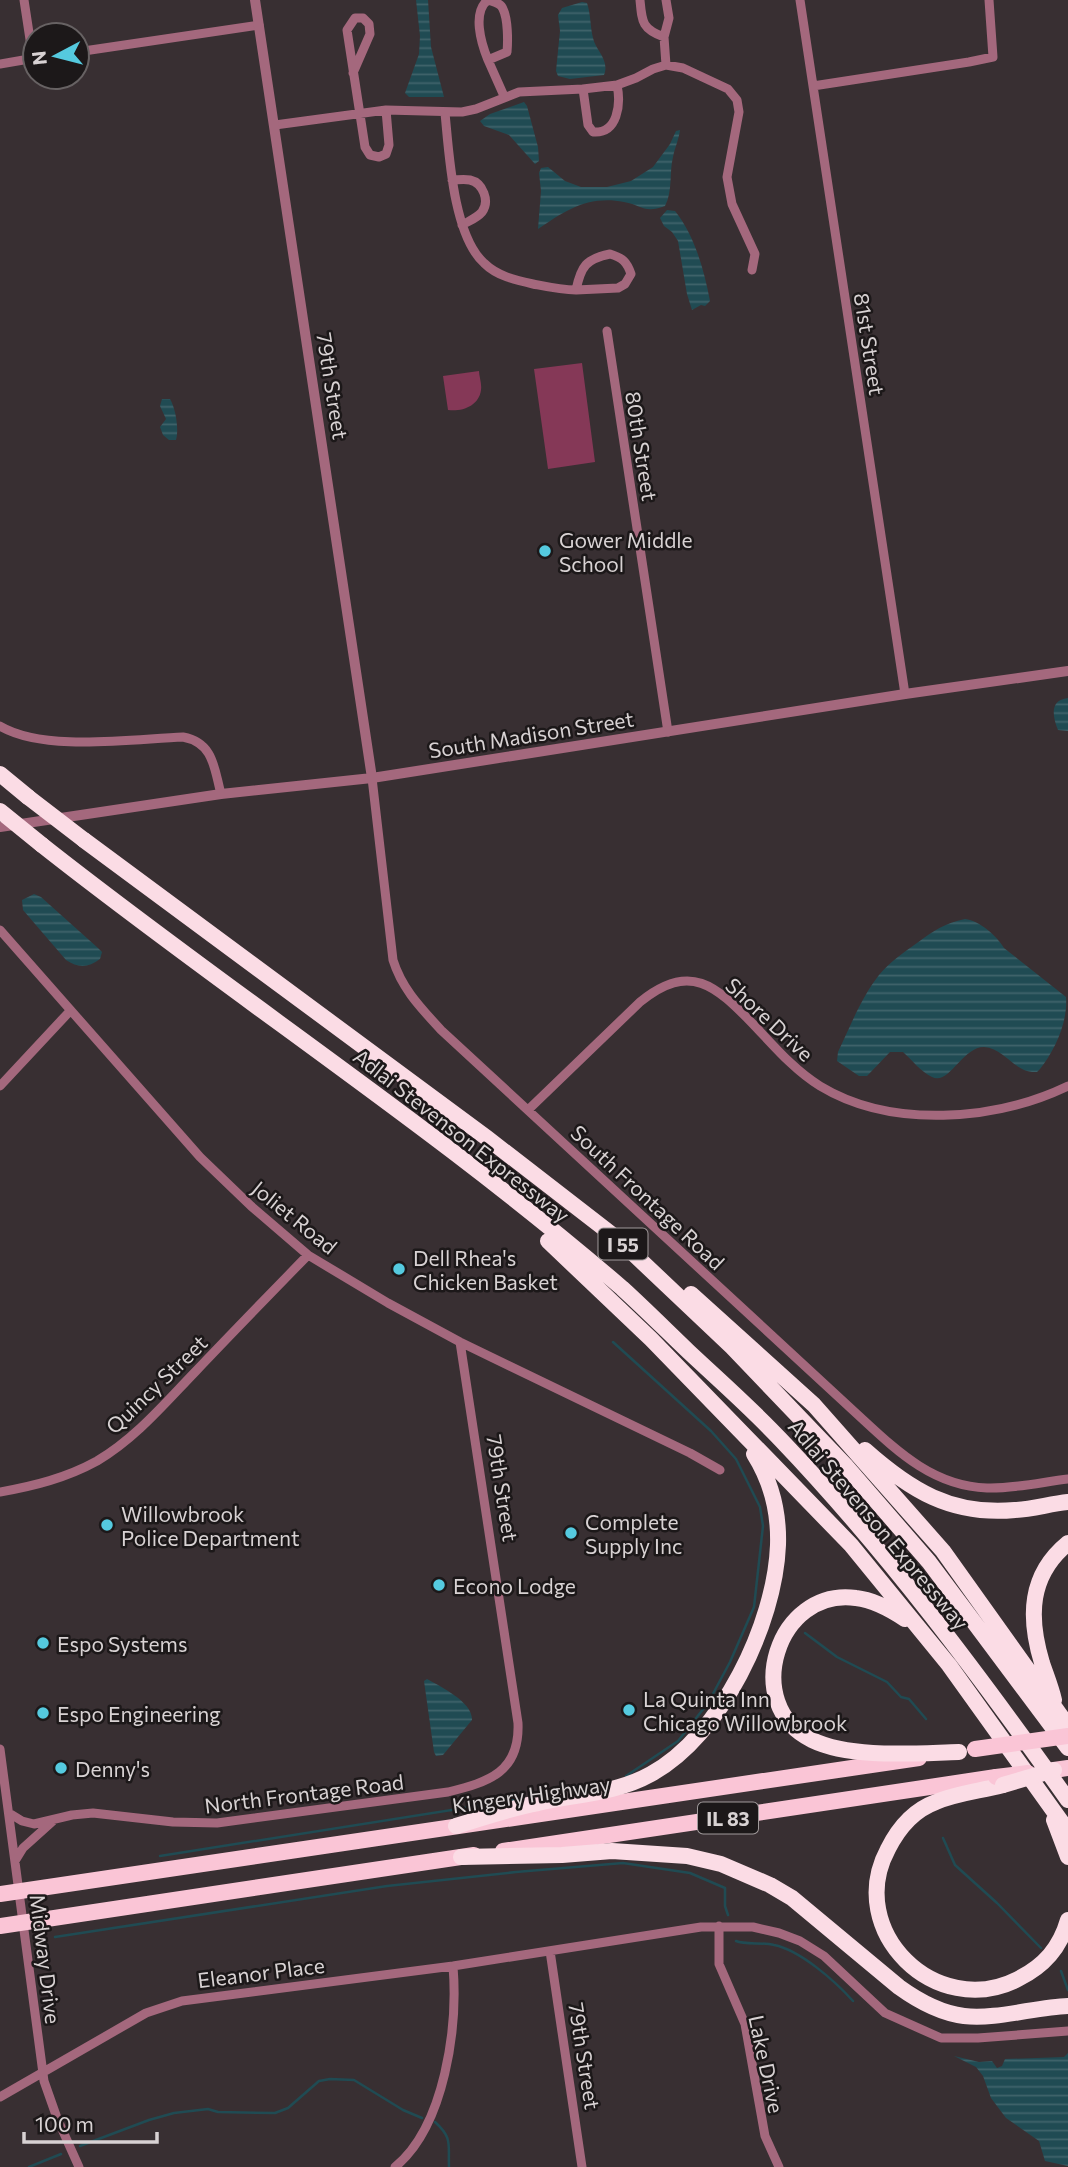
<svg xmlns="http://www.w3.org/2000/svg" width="1068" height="2167" viewBox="0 0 1068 2167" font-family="Commissioner,sans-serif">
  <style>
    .garden { fill: #853857 }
    .water { fill: url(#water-rules) }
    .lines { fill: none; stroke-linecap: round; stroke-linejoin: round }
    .stream { stroke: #204b53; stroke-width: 2.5 }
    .minor { stroke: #a4687d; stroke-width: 9 }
    .tertiary { stroke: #a4687d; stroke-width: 10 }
    .trunk { stroke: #fac5d6; stroke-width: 16 }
    .motorway { stroke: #fbdce5; stroke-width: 16 }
    .trunk-bridge { stroke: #fac5d6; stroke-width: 16 }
    .motorway-bridge { stroke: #fbdce5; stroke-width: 16 }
    .poi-dot { fill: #55cadf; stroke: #1c1819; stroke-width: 2.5 }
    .labels { text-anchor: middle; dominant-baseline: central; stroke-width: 5; stroke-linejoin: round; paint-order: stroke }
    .shield { fill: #1c1819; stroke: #a09a9b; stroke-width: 2 }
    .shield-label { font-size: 19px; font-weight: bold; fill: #d8d2d3 }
    .street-label { font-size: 21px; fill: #d8d2d3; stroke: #1c1819 }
    .poi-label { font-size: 21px; fill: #d8d2d3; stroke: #1c1819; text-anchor: start }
  </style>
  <defs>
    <pattern id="water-rules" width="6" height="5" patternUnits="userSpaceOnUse" patternTransform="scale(1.75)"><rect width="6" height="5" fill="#204b53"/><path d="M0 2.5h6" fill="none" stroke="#40646b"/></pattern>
  </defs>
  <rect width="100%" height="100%" fill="#382f32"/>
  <!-- garden -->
  <path class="garden" d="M582,363L595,462L548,469L534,369Z
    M479,371C479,376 482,384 481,390C479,406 462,412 448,410L443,376Z"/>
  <!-- water -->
  <path class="water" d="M416,0H428L431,47L444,97H409L405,93L419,54L420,36Z
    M582,2L587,3C591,15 590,26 593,38C596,51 610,60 604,75L570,79L558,76L556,71L560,31L558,15L562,8Z
    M524,102L527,106L538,147L539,161L535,164L509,135L484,126L480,121L490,114Z
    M680,130C679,139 675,147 673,157C669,173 673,191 665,206C644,214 642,205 624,202C588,195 565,211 538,229L541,191L539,173L541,168L548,167L565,181L581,187H607L631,181L653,167L670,144L676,131Z
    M667,210L675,211C695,236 704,270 710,301L705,306L701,305L692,310L687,294L678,241L672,232L664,226L660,218Z
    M162,399H170C176,409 179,430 176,440H169L163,435L160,427L166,419L160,406Z
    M1068,698V731L1058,730C1052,715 1050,700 1068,698Z
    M34,894L41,897L98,948L102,952L100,959C88,968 78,968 66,960L23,910L22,900Z
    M965,919C980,921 996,935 1004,948L1066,997C1068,1022 1055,1050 1040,1069L1037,1072C1034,1072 1030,1072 1027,1071C1011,1066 1002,1048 984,1047C962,1047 949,1086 932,1077C921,1072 912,1060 903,1052H890L867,1076H859L837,1061L838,1052C850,1027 861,998 879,975C890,962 904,952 917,943C933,931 945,923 965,919Z
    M427,1679C441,1687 473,1702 472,1720L443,1755L436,1756L434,1752L424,1681Z
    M1068,2053V2166L1045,2161L1039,2141L1006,2118L991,2098L983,2076L976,2067L954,2056L979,2062L992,2061L997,2068L1002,2066L1005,2059L1064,2057Z"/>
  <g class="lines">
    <!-- stream -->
    <path class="stream" d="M613,1342L711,1431L736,1459L760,1507L763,1526L754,1607L730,1662L708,1703L678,1741L626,1776
      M805,1633L837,1657L887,1682L901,1697L909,1699L926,1719
      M535,1797L540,1793L572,1789
      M943,1838L955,1865L997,1903L1041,1948
      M160,1856L515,1800
      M55,1937L387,1886L516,1872L623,1863L690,1873L725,1888V1906L728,1915
      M736,1941C745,1945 762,1942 774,1945C800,1950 835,1981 853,2001
      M1061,1971L1068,1990
      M435,2122C453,2138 448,2145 449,2167
      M80,2146L149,2120L174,2113L208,2109L218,2112L275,2113L288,2108L319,2081L330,2079L354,2080L403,2110L422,2118
      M29,2167L61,2154"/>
    <!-- minor -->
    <path class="minor" d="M24,0L33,59
      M488,0C494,2 501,3 503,9C508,19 508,41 507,52L488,60C481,43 472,12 488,0Z
      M640,0C642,22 642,29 664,37L669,18L666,0
      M800,0L905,694
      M664,37L666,65
      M77,52L259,25
      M488,60L504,96
      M0,64L35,58
      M353,73L370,34L369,24L363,18H355L347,30L365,147L370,155L379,157L386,154L389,145L386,110
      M813,86L969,62L993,57L989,0
      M583,89L588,125L593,132C618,134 621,104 617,85
      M445,113C449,153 453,235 484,263C497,276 515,280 533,284C548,287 561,290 576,290
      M275,125L386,110L462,112L476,109L519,92L583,89L617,85L636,78L653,69L666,65L683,68L728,89L737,100L739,112L727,177L732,204L755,254L752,270
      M452,180C457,180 464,179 470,180C483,183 490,201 482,212C477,218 469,221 462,225
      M610,254C623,258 627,262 631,274L625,284L618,288L576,290C581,266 586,259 610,254Z
      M607,331L668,732
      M0,726C44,752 132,739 183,737C214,743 214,768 221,794
      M372,778L393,960C402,989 421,1008 441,1030L858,1415C896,1450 932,1486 987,1488C1012,1489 1043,1482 1068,1479
      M0,930L200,1157L251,1206L308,1255L388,1303L460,1342L690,1453L720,1470
      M0,1086L70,1011
      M528,1110L640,1002C690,961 716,986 753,1024C774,1046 794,1070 820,1086C891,1129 995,1121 1068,1086
      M0,1492C34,1486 66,1478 97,1461C136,1438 165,1403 196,1371C233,1332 270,1294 308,1255
      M0,1749L44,2081L57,2118L79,2167
      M9,1813L22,1821L34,1824L72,1815L93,1813L173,1822L217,1823L448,1792C489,1782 520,1772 518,1723C499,1596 480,1469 460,1342
      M15,1861L23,1848L53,1821
      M719,1926V1964L745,2024L765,2136L779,2167
      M550,1951L582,2167
      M0,2097L146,2013L182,2001L453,1966L701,1927H753L779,1933L800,1941L824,1956L885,2013L941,2038H978L1068,2031
      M395,2167C445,2126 458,2027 453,1966"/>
    <!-- tertiary -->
    <path class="tertiary" d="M255,0L372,778
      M0,827L221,794L372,778L905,694L1068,671"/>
    <!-- trunk -->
    <path class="trunk" d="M1054,1770L1068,1768
      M503,1851L996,1777
      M0,1894L919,1758
      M0,1926L474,1855"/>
    <!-- motorway -->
    <path class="motorway" d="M0,774L28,797
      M84,840L487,1138L619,1240L732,1347L845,1465L929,1562L1068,1748
      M42,845C233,996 438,1129 622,1288C645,1309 667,1331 689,1352C720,1381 752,1409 781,1440C887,1551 979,1675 1068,1800
      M548,1241L651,1339L851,1545L949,1665L1068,1831
      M691,1294L814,1405L943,1551L1068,1726
      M865,1450C910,1490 951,1516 1015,1510C1032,1509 1050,1504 1068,1502
      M905,1619C890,1609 874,1600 856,1598C777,1587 740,1705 812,1740C851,1759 917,1753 959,1752
      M1054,1700C1051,1687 1046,1675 1042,1663C1028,1617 1029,1575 1068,1543
      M1003,1785C981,1791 957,1793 936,1802C914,1810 898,1829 888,1849C844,1931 936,2021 1018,1979C1044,1966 1060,1948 1068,1920
      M1054,1820L1068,1857
      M456,1826C483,1818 510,1808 538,1803C576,1794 615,1794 651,1774C721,1736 775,1624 778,1545C779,1513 771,1481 754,1454
      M461,1857L562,1855L612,1851L687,1856L721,1864L770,1885L792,1898L899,1987C917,2000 940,2013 964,2016C995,2020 1036,2007 1068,2006"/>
    <!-- trunk-bridge -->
    <path class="trunk-bridge" d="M975,1749L1068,1736
      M996,1777L1028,1773"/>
    <!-- motorway-bridge -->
    <path class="motorway-bridge" d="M28,797L84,840
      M0,811L42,845
      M1003,1785L1054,1770"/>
  </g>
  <!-- markers -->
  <g class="poi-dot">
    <circle cx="545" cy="551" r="7"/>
    <circle cx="399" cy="1269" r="7"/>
    <circle cx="107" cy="1525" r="7"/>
    <circle cx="571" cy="1533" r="7"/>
    <circle cx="439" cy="1585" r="7"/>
    <circle cx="43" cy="1643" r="7"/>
    <circle cx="629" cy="1710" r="7"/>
    <circle cx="43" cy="1713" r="7"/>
    <circle cx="61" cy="1768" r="7"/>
  </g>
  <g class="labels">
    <!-- shield labels -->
    <g class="shield">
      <rect x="598.5" y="1228.5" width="49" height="31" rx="5"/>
      <rect x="698" y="1802.5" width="60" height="31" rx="5"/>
    </g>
    <g class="shield-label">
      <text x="623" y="1244">I 55</text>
      <text x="728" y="1818">IL 83</text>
    </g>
    <!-- street labels -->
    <g class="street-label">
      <text transform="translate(870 344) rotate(81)">81st Street</text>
      <text transform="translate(333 386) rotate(81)">79th Street</text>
      <text transform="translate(642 446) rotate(81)">80th Street</text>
      <text transform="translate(531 734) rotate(-9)">South Madison Street</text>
      <text transform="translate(770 1019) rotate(43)">Shore Drive</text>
      <text transform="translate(462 1135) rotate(38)">Adlai Stevenson Expressway</text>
      <text transform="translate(648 1197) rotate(43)">South Frontage Road</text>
      <text transform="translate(295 1217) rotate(39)">Joliet Road</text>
      <text transform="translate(156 1384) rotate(-44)">Quincy Street</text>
      <text transform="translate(503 1488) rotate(81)">79th Street</text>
      <text transform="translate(879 1524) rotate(50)">Adlai Stevenson Expressway</text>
      <text transform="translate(304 1793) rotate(-7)">North Frontage Road</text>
      <text transform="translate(531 1794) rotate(-8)">Kingery Highway</text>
      <text transform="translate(46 1959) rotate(83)">Midway Drive</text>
      <text transform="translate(261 1972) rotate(-7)">Eleanor Place</text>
      <text transform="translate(585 2056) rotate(81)">79th Street</text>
      <text transform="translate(767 2064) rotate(78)">Lake Drive</text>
    </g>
    <!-- poi labels -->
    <g class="poi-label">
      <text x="559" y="539">Gower Middle<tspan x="559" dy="24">School</tspan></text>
      <text x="413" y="1257">Dell Rhea's<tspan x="413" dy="24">Chicken Basket</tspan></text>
      <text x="121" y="1513">Willowbrook<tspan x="121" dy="24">Police Department</tspan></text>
      <text x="585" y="1521">Complete<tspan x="585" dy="24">Supply Inc</tspan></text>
      <text x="453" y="1585">Econo Lodge</text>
      <text x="57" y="1643">Espo Systems</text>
      <text x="643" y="1698">La Quinta Inn<tspan x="643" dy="24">Chicago Willowbrook</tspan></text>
      <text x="57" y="1713">Espo Engineering</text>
      <text x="75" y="1768">Denny's</text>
    </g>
  </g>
  <!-- north arrow -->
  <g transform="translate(56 56) rotate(263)"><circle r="33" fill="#1c1819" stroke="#676263" stroke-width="2"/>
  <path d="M0-5L12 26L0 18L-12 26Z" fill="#55cadf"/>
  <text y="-10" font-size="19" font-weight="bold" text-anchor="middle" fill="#d8d2d3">N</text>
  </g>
  <!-- scale -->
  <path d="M24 2132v10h133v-10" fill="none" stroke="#d8d2d3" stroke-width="3.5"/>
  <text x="35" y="2132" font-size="21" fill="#d8d2d3" stroke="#1c1819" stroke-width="5" paint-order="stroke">100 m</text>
</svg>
